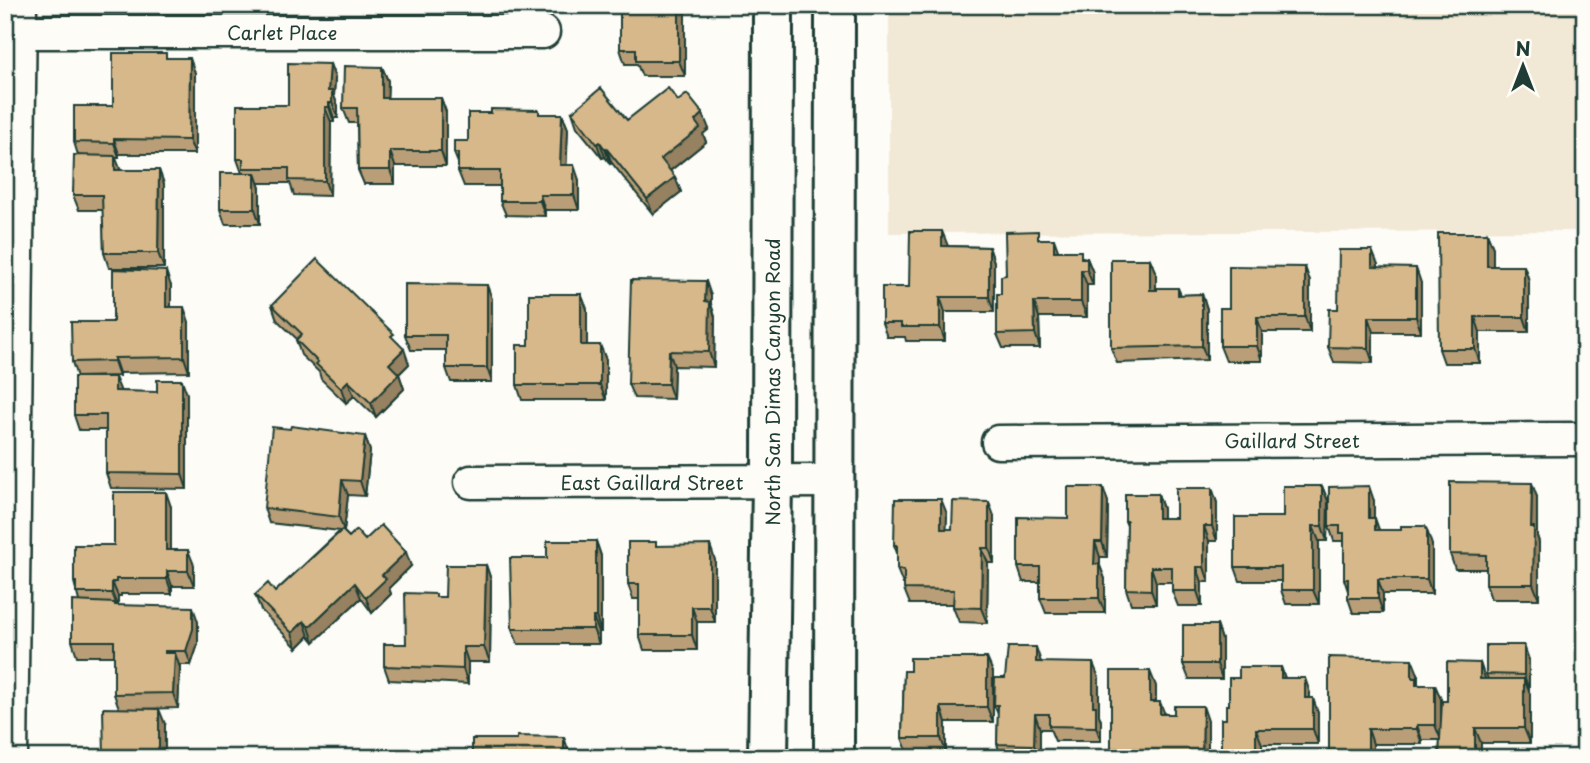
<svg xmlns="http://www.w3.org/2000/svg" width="1590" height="763" viewBox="0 0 1590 763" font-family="'Playpen Sans',sans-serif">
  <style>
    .built { fill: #f2e8d6 }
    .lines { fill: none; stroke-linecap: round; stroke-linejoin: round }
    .minor-casing { stroke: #1f3d34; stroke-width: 37 }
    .secondary-casing { stroke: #1f3d34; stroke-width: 44 }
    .minor { stroke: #fdfcf7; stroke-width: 32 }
    .secondary { stroke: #fdfcf7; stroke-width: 38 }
    .wall { fill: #b99e77; stroke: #1f3d34; stroke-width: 2 }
    .shaded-wall { fill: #968161; stroke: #1f3d34; stroke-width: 2 }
    .building { fill: #d7b88a; stroke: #1f3d34; stroke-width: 2 }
    .labels { text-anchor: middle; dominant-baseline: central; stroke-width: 5; stroke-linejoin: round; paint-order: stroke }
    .street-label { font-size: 19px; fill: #1f3d34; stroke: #fdfcf7 }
  </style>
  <rect width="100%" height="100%" fill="#fdfcf7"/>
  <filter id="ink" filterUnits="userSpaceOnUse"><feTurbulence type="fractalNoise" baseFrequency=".0143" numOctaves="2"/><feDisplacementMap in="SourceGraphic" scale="14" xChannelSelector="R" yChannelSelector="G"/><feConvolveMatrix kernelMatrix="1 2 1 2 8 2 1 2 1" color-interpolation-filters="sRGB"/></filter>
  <g filter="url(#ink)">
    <!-- built -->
    <path class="built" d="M889,5H1585V231L889,233Z"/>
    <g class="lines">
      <defs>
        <path id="minor" d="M20,32H543
          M998,442L1585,439
          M471,482L833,481
          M11,758L20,5"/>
        <path id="secondary" d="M768,758L772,481L773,5
          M834,758L835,5"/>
      </defs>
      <!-- minor casing -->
      <use href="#minor" class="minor-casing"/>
      <!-- secondary casing -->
      <use href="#secondary" class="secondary-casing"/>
      <!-- minor -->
      <use href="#minor" class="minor"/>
      <!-- secondary -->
      <use href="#secondary" class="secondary"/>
    </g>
    <!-- wall -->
    <path class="wall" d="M685,5V76H642L637,64H625L620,49Z
      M168,58L195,73V154H119V157H115L120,170H159L164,184V268H109L104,253L103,210H79L73,195L78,155L74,142L113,106Z
      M330,64L335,78L334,96L338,106V118H334V122H331L330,196L294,195L290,183H258L260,188V224H225L220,209L242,173L237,159Z
      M382,67L388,81L387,98H441L446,112V166H395V184H364L358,170L357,123H349L343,108Z
      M678,101L709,129L703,134L706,142L670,171L675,177L681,192L653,214L612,163L610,164L605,157L602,158L577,127L572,112L627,120Z
      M541,114H562L568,129L566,165L579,180V210H545V216L506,215L500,201V186H464L458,171V163L454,153L468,141Z
      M1487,233L1493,248V266H1524L1529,281V332H1480V363H1444L1439,349Z
      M1041,239L1058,251L1087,258L1093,273V285H1087V317H1039L1040,348H1003L997,334L1006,275Z
      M948,246L989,247L994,262V312H945V341H906L905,337H887L882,323L909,287Z
      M1150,259L1156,274V290L1178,288L1181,295L1202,294L1207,309V360L1117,363L1111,348Z
      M1378,265V267L1421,283V332H1373V363L1334,362L1328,347L1338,309Z
      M1305,267L1310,282V332H1262V361H1226L1220,346L1229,308Z
      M171,286V307L189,322V372L119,373V376L77,377L72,362L113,322Z
      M581,294L587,309V345H600L606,360V400H522L517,385L529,345Z
      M711,296V304L715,317L714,367L674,366L673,399L634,398L628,384Z
      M492,299V382H451L446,368V350H411L405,335Z
      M272,305L398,343L409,364L399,374L404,389L376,417L354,396L346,403L321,379L319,372L301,355L296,340L297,339L277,320Z
      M120,391L187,394V489L111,488L106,473V430H79L74,415Z
      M365,436L370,451L365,496L348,495L344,531H343L349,537L365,540L411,566L389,588L391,594L372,613L361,598L314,642L309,636L297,648L261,610L255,595L275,592L340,531L269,523L264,508Z
      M1322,486L1328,501L1327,541H1319V604H1286L1281,590V581H1240L1235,567L1283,517Z
      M1212,488L1217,503V541H1209V582H1202V606H1178L1172,591V582H1156V604H1131L1126,589L1127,526L1125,521L1158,494L1163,509V518H1176Z
      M1537,497V536L1539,542V599H1491L1486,584V569H1455L1450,554Z
      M1374,501V518L1379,530L1432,545V594H1383V613H1353L1348,598V591L1344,579V543L1343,541H1334L1329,526Z
      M1108,502L1107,557H1100V566L1105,579V613H1046L1040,598V582H1023L1018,567L1068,518Z
      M171,507V550L194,565V586H172V594H121V596H118V605L198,622V644L191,665H180V668L178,708L136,709L165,724L104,758L119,708L114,694V656H77L72,641L79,601L74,582L114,545Z
      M947,514L946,529H952L994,516V563H988L987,623L959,622L953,607V604H910L904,589V584H903L897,569V553L894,545Z
      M596,541L601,556V632H599V644H518L512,629Z
      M658,546L715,560V622H697V650H644L639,635V599H633L628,584Z
      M486,565L491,580L490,662H468V684L389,680L384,666L406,644L437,597H445Z
      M1217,625L1222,640V679H1189L1183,664Z
      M1529,660V690H1528L1530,694V743H1481V758H1439L1440,740H1422V744H1373V758H1329L1418,674V685L1441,699V727L1447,701L1480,663L1485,679H1488L1486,674Z
      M1041,662L1099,678V715L1101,721V741H1055L1050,729H1040V758H1002L997,744L998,714L994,705L1005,678Z
      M1281,667L1285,678L1310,693V698L1318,713V744H1262V758L1226,719L1229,705L1239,678Z
      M904,671L993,672V722H946V753H908L902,738Z"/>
    <!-- shaded-wall -->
    <path class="shaded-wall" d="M679,5H685V76L679,61Z
      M190,58L195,73V154L189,140Z
      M330,64L335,78L334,96L338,106V118L328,91Z
      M382,67L388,81L387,112L382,98Z
      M441,98L446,112V166L441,151Z
      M329,103L334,118V122L329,107Z
      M325,107L331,122L330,196L325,181Z
      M562,114L568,129L566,180L560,165Z
      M703,114L709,129L703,134L706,142L666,174L661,159L695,121Z
      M114,139L119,154V157L114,143Z
      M600,142L605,157L602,158L597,144Z
      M606,148L612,163L610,164L605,149Z
      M390,151L395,166V184L390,170Z
      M115,156L121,171L115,170Z
      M574,165L579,180V210L574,195Z
      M159,170L164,184V268L158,253Z
      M255,173L260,188V224L255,209Z
      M675,177L681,192L653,214L647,199Z
      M540,195L545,210V216L540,201Z
      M942,231L948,246H942Z
      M1487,233L1493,248V281L1487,266Z
      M1054,239L1059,253L1054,251Z
      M989,247L994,262V312L989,297Z
      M1372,250L1378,265L1377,282L1372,267Z
      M1087,258L1093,273V285L1087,270Z
      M1150,259L1156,274V305L1150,290Z
      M1524,266L1529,281V332L1524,317Z
      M1305,267L1310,282V332L1305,317Z
      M1416,268L1421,283V332L1416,317Z
      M1081,270L1087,285V317L1081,302Z
      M166,271L171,286V322L166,307Z
      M706,281L711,296V304L715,317L714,367L709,352L705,301Z
      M487,285L492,299V382L487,368Z
      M581,294L587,309V360L581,345Z
      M1202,294L1207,309V360L1202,346Z
      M940,297L945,312V341L940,327Z
      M1034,302L1039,317L1040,348L1035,333Z
      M184,307L189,322V372L184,357Z
      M1257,317L1262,332V361L1257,346Z
      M1368,317L1373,332V363L1368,348Z
      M1475,317L1480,332V363L1475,349Z
      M600,345L606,360V400L600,385Z
      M404,349L409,364L399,374L404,389L376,417L371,403L389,364Z
      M669,351L674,366L673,399L668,384Z
      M114,358L119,373V376L114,361Z
      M115,377L121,392L115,391Z
      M182,380L187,394V489L182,474Z
      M348,381L354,396L346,403L341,388Z
      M365,436L370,451L365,496L360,481Z
      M342,480L348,495L344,531L339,517Z
      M1532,483L1537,497V536L1539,542V599L1533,584L1531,527Z
      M1322,486L1328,501L1327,541L1322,526Z
      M1369,486L1374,501V533L1369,518Z
      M1103,487L1108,502L1107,557L1102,542Z
      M1212,488L1217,503V541L1212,526Z
      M166,492L171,507V565L166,550Z
      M1158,494L1163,509V533L1158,518Z
      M941,499L947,514L946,543L941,529Z
      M989,502L994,516V563L989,548Z
      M1375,518L1380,533L1375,530Z
      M1204,526L1209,541V582L1204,567Z
      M1313,526L1319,541V604L1313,590Z
      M1427,530L1432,545V594L1427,579Z
      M596,541L601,556V632L596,617Z
      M1095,542L1100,557V566L1105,579V613L1099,598L1094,564Z
      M710,545L715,560V622L710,607Z
      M982,548L988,563L987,623L981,608Z
      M188,550L194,565V586L188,571Z
      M406,552L411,566L389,588L391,594L372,613L366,598L382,575Z
      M486,565L491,580L490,662L484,647Z
      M1151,567L1156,582V604L1151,590Z
      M1197,567L1202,582V606L1197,591Z
      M167,571L172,586V594L167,579Z
      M1378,579L1383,594V613L1378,598Z
      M112,582L118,596V608L112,593Z
      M355,583L361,598L314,642L309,627Z
      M193,607L198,622V644L191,665L186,651Z
      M692,607L697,622V650L692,635Z
      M593,617L599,632V644L593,629Z
      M304,621L309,636L297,648L292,633Z
      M1217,625L1222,640V679L1217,664Z
      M1524,645L1529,660V690L1524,675Z
      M463,647L468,662V684L463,669Z
      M1036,647L1041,662H1036Z
      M175,653L180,668L178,708L173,693Z
      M987,658L993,672V722L987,707Z
      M1412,659L1418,674V683L1421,693L1412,678Z
      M1093,663L1099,678V715L1101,721V741L1096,727L1093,706Z
      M1480,663L1485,678V694L1480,679Z
      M1281,667L1286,682L1281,678Z
      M1150,671L1156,686V717L1150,702Z
      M1305,678L1310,693V713L1305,698Z
      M1524,679L1530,694V743L1524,728Z
      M1435,685L1441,699V740L1435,725Z
      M1313,698L1318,713V744L1313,729Z
      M1160,702L1166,717L1160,714Z
      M1203,706L1208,721V758H1202Z
      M941,707L946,722V753L941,738Z
      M159,709L165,724V758H159Z
      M1035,714L1040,729V758L1034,745Z
      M1417,725L1422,740V744L1417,729Z
      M1475,728L1481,743V758H1475Z
      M1256,729L1262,744V758H1256Z
      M1368,729L1373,744V758H1368Z
      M564,737L569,752V758H564Z"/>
    <!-- building -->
    <path class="building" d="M620,5H679V61H636V49H620Z
      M113,53H166V58H190L189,140L114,139V143L74,142V106H113Z
      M288,63L330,64L328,91H332V103H329V107H325V181L289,180V168H243V159H237V105H288Z
      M344,66L382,67V98H441V151H390V170H358L357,108H343Z
      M601,88L627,120L668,88L678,101L687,94L703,114L695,121L700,128L661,159L675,177L647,199L606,148L605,149L600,142L597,144L572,112Z
      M491,109L539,110V114H562L560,165H574V195H540V201H500V171H458V153H454V141H468V113H491Z
      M74,155L115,156V170H159L158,253H104L102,195H73Z
      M220,173H255V209H220Z
      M910,231H942V246L989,247V297H940V327H901V323H882V287H909Z
      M1038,231V239H1054V251H1081V258H1087V270H1081V302H1034L1035,333L997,334V294H1001V276L1006,275L1005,232Z
      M1438,233H1487V266H1524V317H1475V349H1439Z
      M1339,250H1372V267L1416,268V317H1368V348L1328,347L1329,309H1338Z
      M317,259L394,334L391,336L404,349L389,364L399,374L371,403L348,381L341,388L316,364L318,362L296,340L302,334L272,305Z
      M1111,259H1150V290H1157V288H1178V295L1202,294V346L1111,348Z
      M1229,266L1305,267V317H1257V346H1220V308H1229Z
      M113,269L166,271V307H184V357L114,358V361L72,362L71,322H113Z
      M631,280L706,281L705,301L710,302L709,352L669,351L668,384H628Z
      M405,284L487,285V368H446V335H405Z
      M529,294H581V345H600V385H517V345H529Z
      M74,377H115V391L157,392V380H182V474L106,473V415H74Z
      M291,426L365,436L360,481L342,480L339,517L264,508L272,427L290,429Z
      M1450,482L1532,483L1531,527H1534L1533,584H1486V555L1450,554Z
      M1283,486H1322V526H1313V590H1281V567H1235V517H1283Z
      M1369,486V518H1375V530H1401V526H1425L1427,530V579H1378V598H1348V579H1344V533H1340V526H1329V487Z
      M1068,487H1103L1102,542H1095L1094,564H1099V598H1040V567H1018V517L1068,518Z
      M1176,488H1212V526H1204V567H1197V591H1172V567H1151V590L1126,589L1127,521H1125V494H1158V518H1176Z
      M114,492H166V550H188V571H167V579H116V582H112V593H76V582H74V545H114Z
      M895,499H941V529H952L953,501L989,502V548H982L981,608L953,607L954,590L904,589V570L897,569V545H894Z
      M381,525L406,552L382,575L386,579L366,598L355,583L309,627L304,621L292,633L255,595L268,583L275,592L342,530L349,537L356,530L365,540Z
      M547,541H596V617H593V629H512L510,558H547Z
      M628,542H656V546L710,545V607H692V635H639V584H628Z
      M446,565H486L484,647H463V669L384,666V644H406L405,593L436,594V597H445Z
      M72,601L115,603V605L193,607V629L186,651H165V653H175L173,693L114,694V641H72Z
      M1183,625H1217V664H1183Z
      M1486,645H1524V675L1486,674Z
      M1008,647H1036V662L1093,663V706H1096V727L1049,726V714H1035L1034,745L997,744L998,705H994L995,678H1005Z
      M1329,657L1412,659V678H1416V685H1435V725H1417V729H1368V758H1329Z
      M910,658H987V707H941V738H902L904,671H910Z
      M1447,662L1480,663V679H1524V728H1475V758H1439L1442,701H1447Z
      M1239,667H1281V678H1305V698H1313V729H1256V758H1221V719H1226V705H1229V678H1239Z
      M1111,671H1150V702H1160V714H1174V706H1203L1202,758H1111Z
      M103,708L159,709V757L186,758H104Z
      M517,736L564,737V758H472V739H517Z"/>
  </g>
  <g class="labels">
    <!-- street labels -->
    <g class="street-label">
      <text x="282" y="32">Carlet Place</text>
      <text transform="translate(772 382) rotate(-90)">North San Dimas Canyon Road</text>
      <text x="1292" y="440">Gaillard Street</text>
      <text x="652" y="482">East Gaillard Street</text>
    </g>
  </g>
  <!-- margin -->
  <rect width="1590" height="763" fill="none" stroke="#fdfcf7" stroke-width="28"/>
  <rect x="14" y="14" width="1562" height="735" fill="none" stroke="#1f3d34" stroke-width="2.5" filter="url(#ink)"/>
  <!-- north arrow -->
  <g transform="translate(1523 66)" stroke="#fdfcf7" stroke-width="5" paint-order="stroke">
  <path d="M0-5L12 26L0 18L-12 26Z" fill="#1f3d34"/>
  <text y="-10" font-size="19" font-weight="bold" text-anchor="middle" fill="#1f3d34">N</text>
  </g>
</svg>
